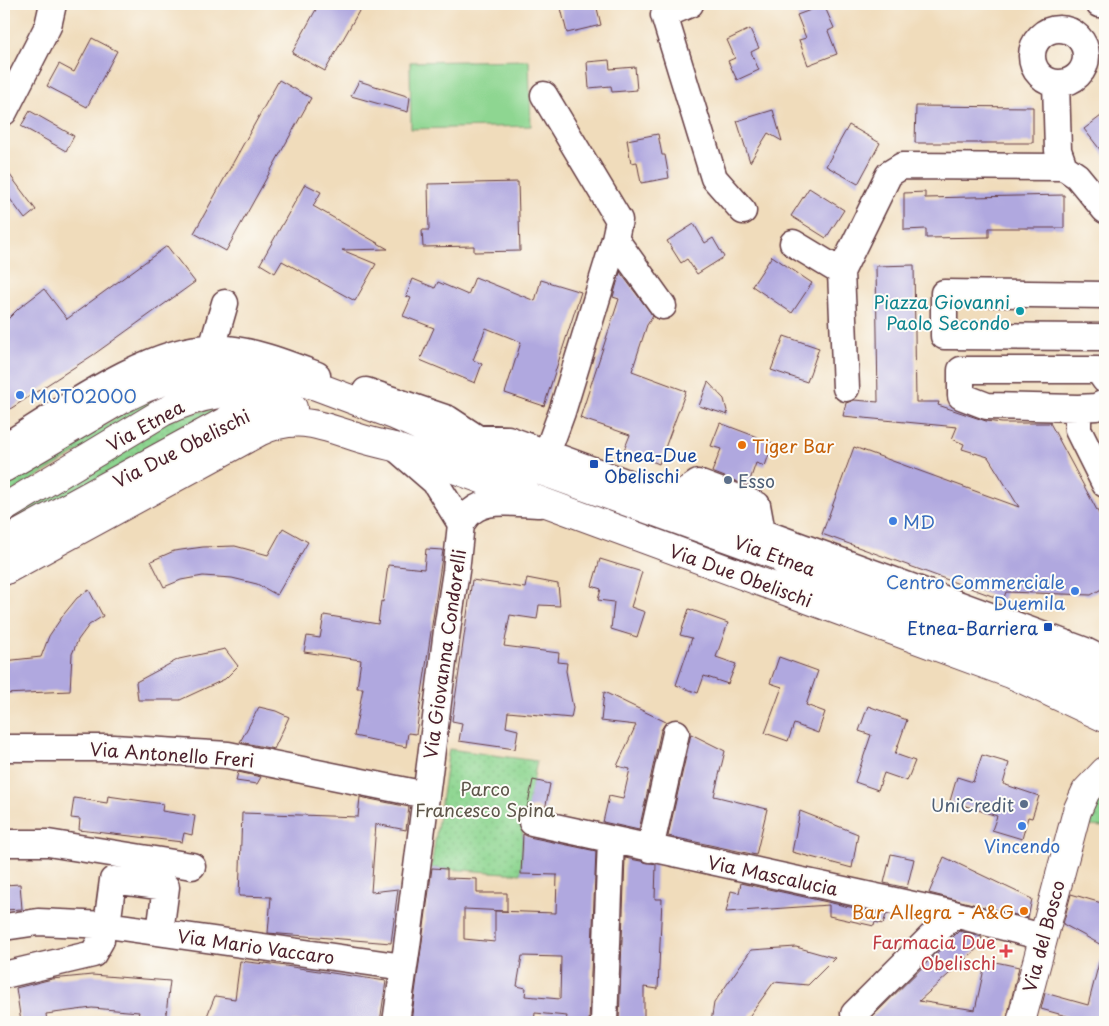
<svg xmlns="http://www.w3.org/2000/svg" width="1109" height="1026" viewBox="0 0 1109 1026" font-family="'Playpen Sans',sans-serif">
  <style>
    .grass { fill: url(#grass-dots); stroke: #6c7a5e }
    .garden { fill: #8ed691; stroke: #6c7a5e }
    .building { fill: #b0a8df; fill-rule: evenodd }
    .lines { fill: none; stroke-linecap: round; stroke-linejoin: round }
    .minor-casing { stroke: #633b41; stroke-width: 29 }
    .major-casing { stroke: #633b41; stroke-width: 30 }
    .minor { stroke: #fff; stroke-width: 26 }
    .major { stroke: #fff; stroke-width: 28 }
    .culture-dot { fill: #0f9aa8; stroke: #fdfcf7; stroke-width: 2 }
    .shop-dot { fill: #3f7fe0; stroke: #fdfcf7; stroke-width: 2 }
    .food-dot { fill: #e8710a; stroke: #fdfcf7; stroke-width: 2 }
    .transit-dot { fill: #1a4fb4; stroke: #fdfcf7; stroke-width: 2 }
    .service-dot { fill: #5c6f8a; stroke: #fdfcf7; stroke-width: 2 }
    .health-dot { fill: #e0444e; stroke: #fdfcf7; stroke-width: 2 }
    .labels { text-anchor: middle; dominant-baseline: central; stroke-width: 4; stroke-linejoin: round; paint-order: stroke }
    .culture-label { font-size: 18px; fill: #0d838f; stroke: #fdfcf7; text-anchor: end }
    .shop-label { font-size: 18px; fill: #366cbe; stroke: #fdfcf7; text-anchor: start }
    .street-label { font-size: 18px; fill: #4a1f2b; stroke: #fdfcf7 }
    .food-label { font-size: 18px; fill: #c56008; stroke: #fdfcf7; text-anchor: start }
    .transit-label { font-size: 18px; fill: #164399; stroke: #fdfcf7; text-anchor: start }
    .service-label { font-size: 18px; fill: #4e5e75; stroke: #fdfcf7; text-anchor: start }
    .park-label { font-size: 18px; fill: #5e564a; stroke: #fdfcf7 }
    .health-label { font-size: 18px; fill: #be3a42; stroke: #fdfcf7; text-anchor: end }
  </style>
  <defs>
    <pattern id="grass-dots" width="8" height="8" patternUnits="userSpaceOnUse" patternTransform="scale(1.25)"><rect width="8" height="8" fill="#8ed691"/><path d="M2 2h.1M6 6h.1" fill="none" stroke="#7cb77d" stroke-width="1.8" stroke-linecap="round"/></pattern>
  </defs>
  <rect width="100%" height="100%" fill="#fdfcf7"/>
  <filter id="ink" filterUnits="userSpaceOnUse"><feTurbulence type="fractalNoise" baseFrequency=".02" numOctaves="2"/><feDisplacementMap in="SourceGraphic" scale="10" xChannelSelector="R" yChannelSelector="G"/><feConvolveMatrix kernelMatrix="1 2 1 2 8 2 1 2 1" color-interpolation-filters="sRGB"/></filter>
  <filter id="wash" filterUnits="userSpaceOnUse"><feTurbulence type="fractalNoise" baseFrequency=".0096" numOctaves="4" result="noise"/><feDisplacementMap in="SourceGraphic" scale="20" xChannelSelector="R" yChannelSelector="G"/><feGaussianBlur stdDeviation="1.12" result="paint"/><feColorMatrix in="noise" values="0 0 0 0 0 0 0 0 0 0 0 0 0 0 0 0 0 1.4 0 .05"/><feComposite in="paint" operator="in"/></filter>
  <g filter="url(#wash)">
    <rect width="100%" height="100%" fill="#f0dcbb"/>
    <!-- grass -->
    <path class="grass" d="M178,391L4,497V483L131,409L144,402Z
      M241,401L4,561V518L171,419Z
      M449,749L537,761L523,831L521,874L431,868Z
      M1105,792V827L1087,826L1095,805Z"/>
    <!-- garden -->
    <path class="garden" d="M529,60L531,126L411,129L410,62Z"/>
    <g id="blocks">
      <!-- building -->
      <path class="building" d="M319,4H363L325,71L292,53Z
        M560,4H596L601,25L567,33Z
        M824,5L834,28L828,31L837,54L808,65L799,40L806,38L797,15Z
        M750,29L759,48L751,52L759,70L737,80L728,61L735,58L727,40Z
        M92,38L117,51L87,107L47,86L59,64L74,72Z
        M609,60L610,69L635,67L637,90L612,92L611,86L589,88L587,62Z
        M279,80L311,98L226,251L194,233Z
        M359,81L410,97L408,112L351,96Z
        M916,106L1033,107V143H915Z
        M773,110L782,141L768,133L750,162L737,121Z
        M30,111L74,136L66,151L21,126Z
        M1105,113V156L1084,129Z
        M849,125L880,143L858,184L826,166Z
        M658,134L662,155H665L669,178L641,183L637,162L631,163L627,140Z
        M4,167L36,210L25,219L4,191Z
        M518,182L520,251L474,252V246L423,247L422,230H429L428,184Z
        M305,184L321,192L313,206L388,249L342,250L376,264L355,301L282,261L275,273L260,264Z
        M809,188L844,210L826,238L791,216Z
        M925,192V198L1064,195V228H989V237L926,238V229L904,230V193Z
        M694,224L705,243L713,238L724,257L697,274L687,259L681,263L667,241Z
        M167,246L195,282L93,355L4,413V323L19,308L44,289L67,319Z
        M772,256L812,283L792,313L752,286Z
        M914,265L916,402H939L938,405L986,421L1002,423H1050L1105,525V587L1091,595L1006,592L1003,600L822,534L854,447L1019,507L988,457L962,449L964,444L952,439L957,427L843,416L846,403L854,400L878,402L876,266Z
        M620,272L653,316L647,325L632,371L686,391L659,464L624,450L630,435L580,418L619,299L613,297Z
        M475,277L535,301L541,280L581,292L544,406L505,393L521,342L486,328L473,360L482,364L475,383L420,360L434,328L403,316L411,298L406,296L413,279L435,288L438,282L468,295Z
        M784,336L819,348L807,382L771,370Z
        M708,382L724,399L728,415L699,406Z
        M720,423L773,443L765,466L756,463L748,486L712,472L721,449L711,446Z
        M283,528L308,542L277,595L257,584L232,578L203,576L181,580L164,587L151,561L174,551L203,547L235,546L268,555Z
        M426,549L443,550L416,734L408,733L406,747L354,736L363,688H357L361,660L304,652L307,636L320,638L324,615L378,624L381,601L383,602L388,565L424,569Z
        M600,559L642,572L631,607L645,612L637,637L611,629L614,602L598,600L601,589L592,586Z
        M527,578L558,584L560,606L539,605L537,619L510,615L504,646L559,653L558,662L567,663L566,671L573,708L571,718L508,712L506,727L518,730L515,749L459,741L462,723L452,721L472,580L525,588Z
        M89,590L103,616L89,625L78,640L72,654L70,691L4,694V661L41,657L49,636L64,614L77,598Z
        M689,609L728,623L716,657L736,664L728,684L704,676L698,693L676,685L692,638L680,635Z
        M225,649L238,666L225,679L180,700H138L136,682L179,659Z
        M779,657L818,671L806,705L825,712L818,733L794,724L788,741L765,733L782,687L770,683Z
        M604,692L666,722L661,730L639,830L603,822L609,796L623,799L630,769L617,766L636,725L601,721Z
        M868,706L907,720L895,754L915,761L907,781L884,773L878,790L855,782L871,735L859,731Z
        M259,707L276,711L289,717L274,749L240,742Z
        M691,734L725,751L714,796L767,809L756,855L668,836Z
        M982,755L1009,763L1003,784L1039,796L1032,818L1028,817L1022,839L992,830L997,816L950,801L957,777L973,782Z
        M238,772L261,777L257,784L236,781Z
        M533,780L550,784L545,810L535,807L527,808Z
        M108,796L163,804L162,811L195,816L192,835L184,833L182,842L79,830L80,819L71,818L74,798L107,803Z
        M360,797L409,807L406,830L376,824L371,892L398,889L391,943L268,933L271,897L239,896L242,813L358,817Z
        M800,811L858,834L852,868L792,852Z
        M523,834L529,837L596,851L589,1022H566L567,1016L535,1013L534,1022H411L432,868L447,869V878L477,879V893H507V911L464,909V939L495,942V911L556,913L557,875L521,874ZM522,956L561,957L560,999L525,996L526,988L517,986Z
        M891,854L914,859L907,888L884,883Z
        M944,857L1032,899L1028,918L929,893Z
        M625,858L656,864L655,899H662L658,989L644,987V1022H619Z
        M741,883L886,915L883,924L875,922L874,926L829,916V905L726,912L731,891L739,893Z
        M20,884L22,909L4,910V885Z
        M1071,894L1105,904V947L1063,924Z
        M959,931L982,937L979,947L919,1001L975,1010L986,960L1019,967L1006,1022H873L872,1017Z
        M796,947L835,958L808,985L774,982L745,1022H711L714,1003L751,950Z
        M1100,959H1105V1022H1088L1041,1009L1045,993L1088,1005Z
        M240,961L265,964V963L386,981L380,1022L205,1021L215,996L235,999Z
        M92,975L170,981L165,1022L137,1020L139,1012L92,1008L46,1014L47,1022H21L16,988L52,979Z"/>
    </g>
  </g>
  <g filter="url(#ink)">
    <use href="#blocks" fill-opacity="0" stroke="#633b41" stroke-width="1"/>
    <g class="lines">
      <defs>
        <path id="minor" d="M690,4L664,15L714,178L743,211
          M1099,4L1105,5
          M1032 56a27 27 0 1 1 54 0a27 27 0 1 1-54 0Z
          M1056,83L1058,150L1064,167
          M544,95L619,220L615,239
          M4,112L48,26L53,4
          M793,243L841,272
          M1105,295L944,293V336L1105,337
          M212,348L225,303
          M1105,380L1098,370H961V396L987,406L1078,408L1096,407L1105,403
          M846,388L841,272L889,174L902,166L1064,167L1077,176L1105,210
          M366,391L448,419L477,438
          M1078,408V430L1105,484
          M451,437L508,439L1083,650L1105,661
          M4,447C58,414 152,345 215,348C250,349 285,363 317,375
          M397,449L435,482L461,524
          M547,453L562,412L615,239L663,306
          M671,511L675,499L698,483L757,505L762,532
          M461,524C464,520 467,515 471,512C488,497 519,504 540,504
          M783,562L819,587L1021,660L1105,700
          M4,748H113L228,755L426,795
          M532,822L954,914L1043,937
          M4,843H48L192,866
          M650,849L676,733
          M107,925L113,880L166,887L160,932
          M4,927L38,922L107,925L404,967
          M4,975L93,954L101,940
          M396,1022L407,946L448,623L456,571L461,524
          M604,1022L611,840
          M858,1022L854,1014L954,914"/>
        <path id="major" d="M4,468L122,399L145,388L167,380L191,375L231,371L273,375L316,386L396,416L443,437L515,464L544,472L1018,642L1080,669L1105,677
          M4,508L163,412C200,394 238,389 279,389
          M4,542L235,416L270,407L293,408
          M4,571L259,432C296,414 320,425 356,437C368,441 381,444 394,447L1011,674L1105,718
          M1021,1022L1077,811L1086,791L1105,771"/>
      </defs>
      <!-- minor casing -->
      <use href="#minor" class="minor-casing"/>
      <!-- major casing -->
      <use href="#major" class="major-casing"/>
      <!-- minor -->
      <use href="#minor" class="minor"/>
      <!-- major -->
      <use href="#major" class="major"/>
    </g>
  </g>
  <!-- markers -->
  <circle class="culture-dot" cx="1020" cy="311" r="5"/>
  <g class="shop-dot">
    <circle cx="20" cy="395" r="5"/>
    <circle cx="893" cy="521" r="5"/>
    <circle cx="1075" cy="591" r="5"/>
    <circle cx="1022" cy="826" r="5"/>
  </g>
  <g class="food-dot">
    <circle cx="742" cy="445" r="5"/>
    <circle cx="1024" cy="911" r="5"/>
  </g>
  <g class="transit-dot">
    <rect x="589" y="459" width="10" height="10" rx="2.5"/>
    <rect x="1043" y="622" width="10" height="10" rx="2.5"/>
  </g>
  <g class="service-dot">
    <circle cx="728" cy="480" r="5"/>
    <circle cx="1024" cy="804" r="5"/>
  </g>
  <path class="health-dot" d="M1003.5 943.5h5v5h5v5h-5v5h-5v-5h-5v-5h5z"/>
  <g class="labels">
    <!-- culture labels -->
    <g class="culture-label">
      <text x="1010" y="301">Piazza Giovanni<tspan x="1010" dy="21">Paolo Secondo</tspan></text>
    </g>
    <!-- shop labels -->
    <g class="shop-label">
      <text x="30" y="395">MOTO2000</text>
      <text x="903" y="521">MD</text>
      <text x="1065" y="581" text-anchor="end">Centro Commerciale<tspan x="1065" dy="21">Duemila</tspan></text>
      <text x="1022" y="845" text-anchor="middle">Vincendo</text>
    </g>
    <!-- street labels -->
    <g class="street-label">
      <text transform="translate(145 425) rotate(-29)">Via Etnea</text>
      <text transform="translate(181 448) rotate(-27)">Via Due Obelischi</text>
      <text transform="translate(775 555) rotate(20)">Via Etnea</text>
      <text transform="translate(741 575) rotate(20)">Via Due Obelischi</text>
      <text transform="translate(444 654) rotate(-82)">Via Giovanna Condorelli</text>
      <text transform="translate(172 754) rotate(4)">Via Antonello Freri</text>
      <text transform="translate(773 875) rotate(12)">Via Mascalucia</text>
      <text transform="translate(1043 936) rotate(-75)">Via del Bosco</text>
      <text transform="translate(256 946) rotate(8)">Via Mario Vaccaro</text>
    </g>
    <!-- food labels -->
    <g class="food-label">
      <text x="752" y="445">Tiger Bar</text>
      <text x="1014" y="911" text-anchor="end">Bar Allegra - A&amp;G</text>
    </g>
    <!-- transit labels -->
    <g class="transit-label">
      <text x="604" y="454">Etnea-Due<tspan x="604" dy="21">Obelischi</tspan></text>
      <text x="1038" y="627" text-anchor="end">Etnea-Barriera</text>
    </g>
    <!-- service labels -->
    <g class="service-label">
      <text x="738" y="480">Esso</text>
      <text x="1014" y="804" text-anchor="end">UniCredit</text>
    </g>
    <!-- park labels -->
    <g class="park-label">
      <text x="485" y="788">Parco<tspan x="485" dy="21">Francesco Spina</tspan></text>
    </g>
    <!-- health labels -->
    <g class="health-label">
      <text x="996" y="941">Farmacia Due<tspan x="996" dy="21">Obelischi</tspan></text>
    </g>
  </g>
  <!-- margin -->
  <rect width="1109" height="1026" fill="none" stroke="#fdfcf7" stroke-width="20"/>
</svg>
